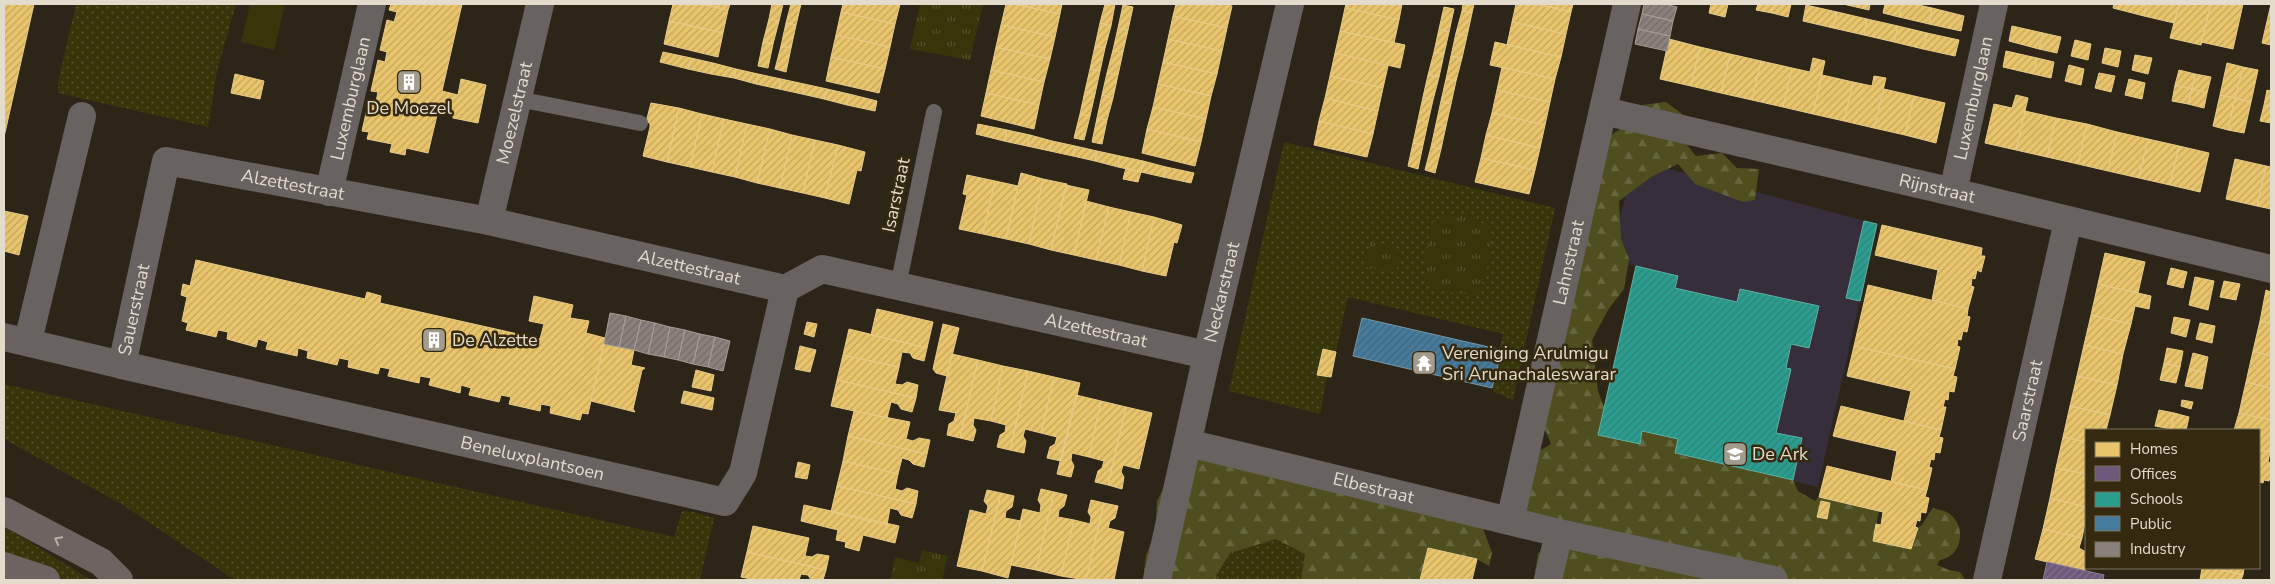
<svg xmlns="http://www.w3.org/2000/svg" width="2275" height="584" viewBox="0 0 2275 584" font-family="'Nunito Sans',sans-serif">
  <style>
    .education { fill: #362e3a }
    .grass { fill: url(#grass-dots) }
    .forest { fill: url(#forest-firs) }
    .park { fill: url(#park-tufts) }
    .pitch { fill: #37360a }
    .homes { fill: url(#homes-hatch); stroke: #e7cb87 }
    .offices { fill: url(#offices-hatch); stroke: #908093 }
    .schools { fill: url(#schools-hatch); stroke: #62b0a1 }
    .public { fill: url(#public-hatch); stroke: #7498ab }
    .industry { fill: url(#industry-hatch); stroke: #a59c94 }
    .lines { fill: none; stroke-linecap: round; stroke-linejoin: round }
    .lane { stroke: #686260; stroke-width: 16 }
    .street { stroke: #686260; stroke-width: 28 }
    .secondary { stroke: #6b6460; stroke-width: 28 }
    .oneway { stroke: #b9b1a6 }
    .labels { text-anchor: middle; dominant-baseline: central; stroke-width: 5; stroke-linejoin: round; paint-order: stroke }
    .street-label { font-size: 18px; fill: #e3dbcc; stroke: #352910 }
    .poi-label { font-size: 18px; fill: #e3dbcc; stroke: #352910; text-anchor: start }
  </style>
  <defs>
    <pattern id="grass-dots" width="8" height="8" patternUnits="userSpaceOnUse" patternTransform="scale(1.25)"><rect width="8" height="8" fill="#37360a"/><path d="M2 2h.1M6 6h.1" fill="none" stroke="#54522c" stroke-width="1.8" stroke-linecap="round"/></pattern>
    <pattern id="forest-firs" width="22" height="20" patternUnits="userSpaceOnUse" patternTransform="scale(1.25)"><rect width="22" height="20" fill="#4e4e1f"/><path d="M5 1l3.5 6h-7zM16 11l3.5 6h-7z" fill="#67673e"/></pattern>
    <pattern id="park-tufts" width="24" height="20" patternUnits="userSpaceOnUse" patternTransform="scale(1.25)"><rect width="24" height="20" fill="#37360a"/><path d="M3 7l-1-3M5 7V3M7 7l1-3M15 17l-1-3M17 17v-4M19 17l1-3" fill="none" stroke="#54522c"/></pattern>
    <pattern id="homes-hatch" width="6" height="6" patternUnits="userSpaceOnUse" patternTransform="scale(1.25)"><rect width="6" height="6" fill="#e9c46a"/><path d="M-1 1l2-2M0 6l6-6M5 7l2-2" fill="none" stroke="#c0a45f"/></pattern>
    <pattern id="offices-hatch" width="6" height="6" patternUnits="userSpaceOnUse" patternTransform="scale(1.25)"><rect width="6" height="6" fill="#6d597a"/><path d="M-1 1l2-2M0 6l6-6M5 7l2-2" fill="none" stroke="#82708c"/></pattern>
    <pattern id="schools-hatch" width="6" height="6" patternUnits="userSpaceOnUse" patternTransform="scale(1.25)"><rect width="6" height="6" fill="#2a9d8f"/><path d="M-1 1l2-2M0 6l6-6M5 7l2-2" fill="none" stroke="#328276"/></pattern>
    <pattern id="public-hatch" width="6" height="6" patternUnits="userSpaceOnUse" patternTransform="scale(1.25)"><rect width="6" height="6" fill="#457b9d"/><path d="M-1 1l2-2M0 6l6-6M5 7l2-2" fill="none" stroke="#456477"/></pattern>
    <pattern id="industry-hatch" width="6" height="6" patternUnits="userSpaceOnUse" patternTransform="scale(1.25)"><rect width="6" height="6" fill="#8a817c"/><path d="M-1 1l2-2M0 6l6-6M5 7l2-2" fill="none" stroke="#726b66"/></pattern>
  </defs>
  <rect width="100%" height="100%" fill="#2d2618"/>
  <!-- education -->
  <path class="education" d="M1635,160L1877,224L1818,487L1675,453L1639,442L1598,435L1636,266L1609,261Z"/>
  <!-- grass -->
  <path class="grass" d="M76,4H236L217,71L208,127L58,93V82Z
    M1284,142L1555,208L1513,400L1494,392L1492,388L1503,334L1348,297L1336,352L1323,349L1318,374L1327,377L1320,414L1229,391Z
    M4,384L674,537L682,511L694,512L714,518L700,580H235L123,505L4,439Z
    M4,528L20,536L91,580H66L4,552Z
    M1276,539L1305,554L1301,580H1216V576L1230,553Z"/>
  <!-- forest -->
  <path class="forest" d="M1666,102L1685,116L1687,145L1696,156L1722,153L1737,168L1759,169L1755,200L1743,202L1695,184L1678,164L1651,177L1619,201L1621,239L1629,259L1624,289L1608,310L1592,340L1598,391L1604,407L1598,435L1640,444L1642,431L1678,439L1676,454L1793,480L1798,491L1815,501L1819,497L1879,511L1873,541L1911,549L1914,534H1917L1918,528C1925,524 1927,514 1933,508C1939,510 1947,511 1951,515C1967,529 1961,557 1940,560L1937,565L1949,570L1960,572L1965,580H1534L1538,553L1545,551L1544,541L1525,515L1531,456L1551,444L1542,422L1604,140L1626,125L1634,106Z
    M1193,456L1481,523L1492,553L1489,566L1477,559L1428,548L1420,580H1301L1305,554L1276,539L1230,553L1216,576V580H1143L1146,555L1155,534L1157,501L1163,489Z"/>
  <!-- park -->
  <path class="park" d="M920,4H983L970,60L910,49Z
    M1446,214H1465L1488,226C1495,252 1489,270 1477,293C1460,295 1439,292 1425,281L1424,264L1433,221Z
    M1370,242L1401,251L1396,273L1365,267Z
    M922,550L948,556L942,580H890L895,557L919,563Z"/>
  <!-- pitch -->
  <path class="pitch" d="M250,4H285L274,50L241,42Z"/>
  <!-- homes -->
  <path class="homes" d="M4,4H34L4,137Z
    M391,4H462L442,91L458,95L461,79L486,85L478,123L453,118V115L438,111L428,153L406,148L405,155L390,152L392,144L367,139L369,132L362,131L369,100L376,102L378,92L371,91L378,60L385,62L387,52L380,50L387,20L394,22L397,12L389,10Z
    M673,4H701L728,10L723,33L669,21Z
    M701,4H730L728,10Z
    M772,4H783L779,21L769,19Z
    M791,4H801L796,25L786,23Z
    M843,4H900L895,24L841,12Z
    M1006,4H1014L1060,14L1055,37L1001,25Z
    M1014,4H1062L1060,14Z
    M1105,4H1115L1111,26L1100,23Z
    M1176,4H1223L1232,6L1227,28L1173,16Z
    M1346,4H1402L1399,20L1345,8Z
    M1463,4H1474L1472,13L1462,11Z
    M1516,4H1536L1571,12L1566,34L1512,22Z
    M1536,4H1573L1571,12Z
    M1711,4H1728L1725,17L1709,13Z
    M1758,4H1774L1772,13L1756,10Z
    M1774,4H1791L1788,17L1772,13Z
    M1843,4H1870L1869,10Z
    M1885,4H1902L1899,17L1883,13Z
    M1902,4H1914L1932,8L1929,24L1899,17Z
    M2114,4H2146L2144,16L2113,8Z
    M2146,4H2179L2174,23L2144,16Z
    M2179,4H2211L2201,45L2170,38Z
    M2211,4H2243L2233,49L2201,42Z
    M2271,4V45L2262,43Z
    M1123,5L1133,7L1128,30L1118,28Z
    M1806,5L1837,12L1833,28L1803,21Z
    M1444,7L1454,9L1449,32L1439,29Z
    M1345,8L1399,20L1394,43L1340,31Z
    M1932,8L1964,16L1961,31L1929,24Z
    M1462,11L1472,13L1467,36L1456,33Z
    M841,12L895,24L890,47L836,35Z
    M1837,12L1867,19L1864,35L1833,28Z
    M1173,16L1227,28L1222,51L1168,39Z
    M769,19L779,21L773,44L763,42Z
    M1867,19L1898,26L1894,42L1864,35Z
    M669,21L723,33L718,57L664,44Z
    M1512,22L1566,34L1561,57L1507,45Z
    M786,23L796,25L791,48L781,46Z
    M1100,23L1111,26L1105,48L1095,46Z
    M1001,25L1055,37L1050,59L996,47Z
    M1898,26L1927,33L1923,49L1894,42Z
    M2012,26L2043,33L2039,49L2009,41Z
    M1118,28L1128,30L1123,52L1113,50Z
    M1439,29L1449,32L1444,54L1434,52Z
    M1340,31L1405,45L1400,68L1335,53Z
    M1456,33L1467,36L1462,58L1451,56Z
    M1927,33L1959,40L1955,56L1923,49Z
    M2043,33L2061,37L2057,53L2039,49Z
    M836,35L890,47L885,69L831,57Z
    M1168,39L1222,51L1217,74L1163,62Z
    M1669,39L1700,47L1691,86L1660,79Z
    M2075,40L2091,44L2088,60L2071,56Z
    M763,42L773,44L768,68L758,66Z
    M1495,42L1561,57L1555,79L1490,65Z
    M781,46L791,48L786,72L775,69Z
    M1095,46L1105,48L1100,71L1090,69Z
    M996,47L1050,59L1044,82L991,70Z
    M1700,47L1730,54L1721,93L1691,86Z
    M2105,48L2121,51L2118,67L2102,63Z
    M1113,50L1123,52L1118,75L1107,73Z
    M2006,51L2037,58L2033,74L2003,67Z
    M663,52L691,58L688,69L660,62Z
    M1434,52L1444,54L1439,77L1428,75Z
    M1335,53L1388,66L1383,88L1330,76Z
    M1730,54L1761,61L1752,100L1721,93Z
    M2135,55L2152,58L2148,74L2132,70Z
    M1451,56L1462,58L1456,81L1446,79Z
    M831,57L885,69L879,93L826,81Z
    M691,58L713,63L711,74L688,69Z
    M1813,58L1825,61L1813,114L1783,107L1792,68L1810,72Z
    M2037,58L2054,62L2051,78L2033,74Z
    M1761,61L1792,68L1783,107L1752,100Z
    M1163,62L1217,74L1211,96L1158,84Z
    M713,63L736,69L734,78L711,74Z
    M2227,63L2243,67L2235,98L2220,95Z
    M2069,65L2084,69L2081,85L2065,81Z
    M1502,67L1555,79L1550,102L1497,90Z
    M2243,67L2258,70L2251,102L2235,98Z
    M736,69L758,74L756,84L734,78Z
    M1090,69L1100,71L1095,94L1085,91Z
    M991,70L1044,82L1039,105L986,93Z
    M2179,70L2195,74L2192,89L2175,85Z
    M1107,73L1118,75L1113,98L1102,95Z
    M2099,73L2115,76L2111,92L2095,88Z
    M235,74L264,81L260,99L231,93Z
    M758,74L781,79L779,89L756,84Z
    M2195,74L2211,77L2207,93L2192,89Z
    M1428,75L1439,77L1433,100L1423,97Z
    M1822,75L1853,82L1844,121L1813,114Z
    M1330,76L1383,88L1378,111L1325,98Z
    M1874,76L1886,78L1874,128L1844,121L1853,82L1872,86Z
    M781,79L804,84L802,94L779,89Z
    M1446,79L1456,81L1451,104L1441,101Z
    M2129,79L2145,83L2142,99L2125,95Z
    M804,84L827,89L824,99L802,94Z
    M1158,84L1211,96L1206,119L1153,107Z
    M2175,85L2192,89L2188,104L2172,101Z
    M827,89L849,94L847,105L824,99Z
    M1884,89L1914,96L1905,135L1874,128Z
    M2192,89L2207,93L2204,108L2188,104Z
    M1497,90L1550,102L1545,125L1492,113Z
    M2267,90L2271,91V107L2264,105Z
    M1085,91L1095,94L1090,116L1080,114Z
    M986,93L1039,105L1034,129L981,116Z
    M849,94L877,101L875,111L847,105Z
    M1102,95L1113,98L1107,120L1097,118Z
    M2016,95L2028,98L2016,150L1985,143L1994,104L2012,108Z
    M2220,95L2235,98L2228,130L2213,126Z
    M1914,96L1945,103L1936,143L1905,135Z
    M1423,97L1433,100L1428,122L1418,120Z
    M1325,98L1378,111L1373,134L1319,121Z
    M2235,98L2251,102L2244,133L2228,130Z
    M1441,101L1451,104L1446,126L1436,124Z
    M651,103L679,108L667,162L643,156L650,127V123L646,122Z
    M2264,105L2271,107V123L2260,121Z
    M1153,107L1206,119L1201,142L1147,129Z
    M679,108L702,114L690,167L667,162Z
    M2025,111L2056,118L2047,157L2016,150Z
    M1492,113L1545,125L1540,148L1486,135Z
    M702,114L724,119L712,172L690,167Z
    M1080,114L1090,116L1084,140L1074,138Z
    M1097,118L1107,120L1102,144L1092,142Z
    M2056,118L2087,124L2078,164L2047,157Z
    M724,119L747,124L735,177L712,172Z
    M1418,120L1428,122L1423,145L1413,143Z
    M1319,121L1373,134L1367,157L1314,145Z
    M747,124L770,129L757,183L735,177Z
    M978,124L1007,130L1004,141L976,134Z
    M1436,124L1446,126L1441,149L1431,147Z
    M2087,124L2117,132L2108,171L2078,164Z
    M770,129L792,135L780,188L757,183Z
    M1147,129L1201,142L1195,166L1142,153Z
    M1007,130L1030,135L1027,146L1004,141Z
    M2117,132L2148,139L2139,178L2108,171Z
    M792,135L815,140L803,193L780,188Z
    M1030,135L1052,141L1050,151L1027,146Z
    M1486,135L1540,148L1535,170L1481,158Z
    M2148,139L2179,146L2170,185L2139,178Z
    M815,140L838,145L825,198L803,193Z
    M1052,141L1075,146L1073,156L1050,151Z
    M1413,143L1423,145L1418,169L1408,166Z
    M838,145L865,152L861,171L857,170L849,204L825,198Z
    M1075,146L1097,151L1095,161L1073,156Z
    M2179,146L2209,153L2200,192L2170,185Z
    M1431,147L1441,149L1435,173L1425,170Z
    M1097,151L1120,156L1118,167L1095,161Z
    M1120,156L1143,161L1141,172L1118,167Z
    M1481,158L1535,170L1529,194L1475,182Z
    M2235,159L2266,166L2257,206L2226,199Z
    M1143,161L1166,167L1163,177L1141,172Z
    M2266,166L2271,167V209L2257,206Z
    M1166,167L1194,173L1191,183L1163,177Z
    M1126,168L1141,172L1138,182L1123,179Z
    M1021,173L1043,179L1029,244L1006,239Z
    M967,175L995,181L983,234L959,229L967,195L963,194Z
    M1043,179L1067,184L1051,250L1029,244Z
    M995,181L1018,186L1006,239L983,234Z
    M1066,185L1089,190L1074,255L1051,250Z
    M1086,201L1109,207L1096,260L1074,255Z
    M1109,207L1131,212L1119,265L1096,260Z
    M4,211L28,216L19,255L4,251Z
    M1131,212L1154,217L1142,271L1119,265Z
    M1154,217L1182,225L1177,243L1174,242L1166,276L1142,271Z
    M1882,225L1982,248L1981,256H1985L1981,272L1977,270L1975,279L1972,278L1971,286L1974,287L1968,309L1932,300L1938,270L1875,255Z
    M2105,253L2145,262L2138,293L2098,284Z
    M196,260L365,299L367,292L381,296L380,303L540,339L544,324L529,321L534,296L573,305L570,318L589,321L586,333L605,338L588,414L582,413L580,420L550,413L551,406L541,404L540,411L509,404L511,397L501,395L499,402L469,395L471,388L461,385L460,393L429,385L431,378L420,376L419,383L388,376L390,369L380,367L378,374L348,367L349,360L339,358L337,365L307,358L308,351L298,348L297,356L266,349L268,342L258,339L256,347L227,339L228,332L218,330L216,337L186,330L188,323L182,321L187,297L181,295L183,284L190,286Z
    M2171,268L2187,272L2183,288L2167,284Z
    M2195,277L2214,281L2208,310L2189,305Z
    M2224,281L2240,284L2236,300L2220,297Z
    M2098,284L2151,296L2149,309L2135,306L2131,324L2091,315Z
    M1868,285L1968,309L1967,316L1970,317L1967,332L1963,331L1961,340L1958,339L1957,346L1960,347L1955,369L1854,346Z
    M2266,290L2271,292V323L2260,321Z
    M877,309L933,322L927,348L871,335Z
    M2091,315L2131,324L2123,354L2084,345Z
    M2174,317L2190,320L2186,337L2171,333Z
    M2260,321L2271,323V356L2253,351Z
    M807,322L817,324L814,337L804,334Z
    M2200,323L2215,326L2212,343L2196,339Z
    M943,324L959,328L947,376L936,373L933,369Z
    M849,329L927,348L924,361L913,358L910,353L902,352L899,367L843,355Z
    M604,344L634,350L631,365L645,368L642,370L633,409L635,412L591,401Z
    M2084,345L2123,354L2117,385L2077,376Z
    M800,346L816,350L810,372L795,369Z
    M1854,346L1955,369L1953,376L1957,377L1954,392L1949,391L1948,400L1945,399L1943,407H1946L1941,430L1904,421L1911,391L1847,376Z
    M2167,348L2183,351L2180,367L2164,363Z
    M1323,349L1336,352L1331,377L1317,375Z
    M2253,351L2271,356V388L2246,382Z
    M2193,353L2208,357L2205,373L2189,369Z
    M952,354L978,360L960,438L947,435L949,424L954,421L956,413L939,410Z
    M843,355L899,367L895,384L902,385L907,382L918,385L916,398L837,380Z
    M978,360L1003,366L991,421L974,418L973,425L976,430L973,441L960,438Z
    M2164,363L2180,367L2176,383L2160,380Z
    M1003,366L1028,371L1010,450L997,447L1000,435L1005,432L1006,425L991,421Z
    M2189,369L2205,373L2202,389L2185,386Z
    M696,370L714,375L711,391L692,387Z
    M1028,371L1054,377L1041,433L1025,429L1023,436L1026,441L1024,453L1010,450Z
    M2077,376L2117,385L2110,415L2070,406Z
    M1054,377L1080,383L1061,461L1047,458L1050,447L1055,444L1057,437L1041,433Z
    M837,380L916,398L912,412L901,409L898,404L891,402L887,418L831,406Z
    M2246,382L2271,388V420L2239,413Z
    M684,391L714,398L712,410L681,403Z
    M1076,395L1101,401L1089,457L1072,453L1071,460L1074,466L1071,477L1057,474Z
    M2182,400L2193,402L2191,409L2181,406Z
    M1101,401L1126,407L1108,485L1095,482L1098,471L1102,468L1104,461L1089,457Z
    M1841,406L1941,430L1939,437L1943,438L1940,453L1935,452L1934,460L1931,459L1929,467L1932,468L1927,490L1891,482L1897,451L1833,436Z
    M2070,406L2110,415L2106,430H2086V442L2063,437Z
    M1126,407L1152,413L1139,469L1123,465L1121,472L1124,477L1122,489L1108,485Z
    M2159,410L2174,413L2171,429L2155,426Z
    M854,411L910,422L906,439L913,441L919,438L930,440L927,454L848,436Z
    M2174,413L2189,417L2186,430L2171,429Z
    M2239,413L2271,420L2270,452L2259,450V430H2234Z
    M848,436L927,454L924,467L913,464L909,460L902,458L898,474L843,461Z
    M2063,437L2086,442V474L2056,468Z
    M2259,450L2270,452L2268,462L2271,463V473L2269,481L2264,480L2263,483L2259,482Z
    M843,461L898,474L895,489L902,491L907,488L918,491L916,504L837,486Z
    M798,462L810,465L807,479L795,477Z
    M1827,466L1927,490L1925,497L1929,498L1926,513L1921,512L1920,521L1917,520L1915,527L1918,528L1911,549L1873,541L1876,524L1881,525L1883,512L1819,497Z
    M2056,468L2086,474V507L2050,498Z
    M837,486L916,504L912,518L901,515L898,510L890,508L887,525L831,512Z
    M1041,489L1054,492L1036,570L1011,565L1023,509L1040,513L1041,505L1038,500Z
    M987,490L1001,493L982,571L957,566L970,510L986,514L988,506L984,501Z
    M1054,492L1067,495L1064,506L1059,510L1058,517L1074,520L1061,576L1036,570Z
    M1001,493L1014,496L1012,507L1006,511L1005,518L1021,521L1008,578L982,571Z
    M2050,498L2086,507V518L2082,538L2043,529Z
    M1091,500L1104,503L1086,580L1061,576L1074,520L1090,524L1091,517L1088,512Z
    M1821,501L1830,503L1827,519L1817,517Z
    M1104,503L1118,506L1115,518L1110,521L1108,528L1124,532L1114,580H1086Z
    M804,505L899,526L895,543L863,535L859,551L845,547L846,542L836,540L838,530L801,521Z
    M753,526L809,538L805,556L812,557L817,554L829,556L826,570L747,552Z
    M2043,529L2082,538L2079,548L2086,552L2085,571L2035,559Z
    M1428,548L1477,559L1472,580H1420Z
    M747,552L826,570L823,580H811L808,575L801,574L799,580H756L741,577Z
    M2202,568H2213L2243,575L2241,580H2200Z
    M2213,568H2244L2243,575Z"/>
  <!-- offices -->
  <path class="offices" d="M2047,562L2104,575L2103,580H2043Z"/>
  <!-- schools -->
  <path class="schools" d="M1864,221L1877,224L1860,301L1846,298Z
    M1636,266L1678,276L1675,288L1737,302L1740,289L1819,306L1809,348L1791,344L1786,368L1791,369L1776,433L1802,438L1793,480L1675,453L1678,439L1642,431L1640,444L1598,435Z"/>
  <!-- public -->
  <path class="public" d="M1362,318L1502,350L1492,388L1353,356Z"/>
  <!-- industry -->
  <path class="industry" d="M1644,4H1665L1677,7L1673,21L1642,14Z
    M1642,14L1673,21L1670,36L1638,29Z
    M1638,29L1670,36L1667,51L1635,44Z
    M610,313L626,316L619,347L604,344Z
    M626,316L641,320L634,350L619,347Z
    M641,320L655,323L648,354L634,350Z
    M655,323L670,327L664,357L648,354Z
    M670,327L685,330L678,360L664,357Z
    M685,330L700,334L693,364L678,360Z
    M700,334L715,337L708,367L693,364Z
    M715,337L730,341L723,371L708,367Z"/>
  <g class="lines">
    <!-- lane -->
    <path class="lane" d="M518,99L640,123
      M898,286L934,112"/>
    <!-- street -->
    <g class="street">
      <path id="s1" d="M1604,111L1953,192L2271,269"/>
      <path id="s2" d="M329,192L372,4"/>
      <path id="s3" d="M1953,192L1994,4"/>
      <path id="s4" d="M489,221L540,4"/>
      <path id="s5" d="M4,337L122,365L166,161L489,221L785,289L822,269L1207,355"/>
      <path d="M28,341L82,116"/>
      <path id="s6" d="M122,365L725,502L743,473L785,289"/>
      <path id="s7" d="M1188,443L1559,533L1774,580"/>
      <path id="s8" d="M1510,521L1627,4"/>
      <path id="s9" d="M1157,580L1207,355L1290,4"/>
      <path d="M1548,580L1559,533"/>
      <path id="s10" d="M1987,580L2068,221"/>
    </g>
    <!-- secondary -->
    <path class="secondary" d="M4,511L101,562L119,580
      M4,566L46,580"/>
  </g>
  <!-- one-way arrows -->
  <defs><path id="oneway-chevron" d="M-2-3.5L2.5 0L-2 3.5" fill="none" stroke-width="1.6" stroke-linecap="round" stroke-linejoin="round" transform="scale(1.25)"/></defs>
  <use class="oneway" href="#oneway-chevron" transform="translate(58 540) rotate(-152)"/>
  <!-- icons -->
  <defs>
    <symbol id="building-square" viewBox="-11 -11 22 22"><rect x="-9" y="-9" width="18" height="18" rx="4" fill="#a39c8d" stroke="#352910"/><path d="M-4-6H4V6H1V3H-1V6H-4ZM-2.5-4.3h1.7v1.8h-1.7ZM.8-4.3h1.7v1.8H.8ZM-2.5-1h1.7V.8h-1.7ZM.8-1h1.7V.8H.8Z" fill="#fff"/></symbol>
    <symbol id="temple-square" viewBox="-11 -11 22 22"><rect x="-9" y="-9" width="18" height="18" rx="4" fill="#a39c8d" stroke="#352910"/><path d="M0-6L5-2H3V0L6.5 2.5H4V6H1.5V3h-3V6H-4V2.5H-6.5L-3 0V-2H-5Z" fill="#fff"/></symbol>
    <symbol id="school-square" viewBox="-11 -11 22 22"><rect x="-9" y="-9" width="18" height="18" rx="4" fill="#a39c8d" stroke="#352910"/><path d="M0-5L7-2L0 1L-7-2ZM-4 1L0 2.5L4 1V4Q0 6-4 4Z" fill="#fff"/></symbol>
  </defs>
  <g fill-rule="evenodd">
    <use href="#building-square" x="395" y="68" width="28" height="28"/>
    <use href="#building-square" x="420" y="326" width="28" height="28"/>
    <use href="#temple-square" x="1410" y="349" width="28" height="28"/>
    <use href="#school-square" x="1721" y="440" width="28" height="28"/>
  </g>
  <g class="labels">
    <!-- street labels -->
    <g class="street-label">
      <text stroke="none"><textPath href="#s2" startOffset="96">Luxemburglaan</textPath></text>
      <text stroke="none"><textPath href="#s3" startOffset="96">Luxemburglaan</textPath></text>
      <text stroke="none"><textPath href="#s4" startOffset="111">Moezelstraat</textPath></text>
      <text stroke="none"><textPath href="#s5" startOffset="459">Alzettestraat</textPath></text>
      <text stroke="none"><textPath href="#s1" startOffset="342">Rijnstraat</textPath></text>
      <text transform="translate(896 195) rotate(-78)">Isarstraat</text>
      <text stroke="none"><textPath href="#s8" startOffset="265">Lahnstraat</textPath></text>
      <text stroke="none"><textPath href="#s5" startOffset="864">Alzettestraat</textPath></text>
      <text stroke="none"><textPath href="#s9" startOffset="295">Neckarstraat</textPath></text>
      <text stroke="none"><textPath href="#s5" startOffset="178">Sauerstraat</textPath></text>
      <text stroke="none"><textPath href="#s5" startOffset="1285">Alzettestraat</textPath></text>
      <text stroke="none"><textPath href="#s10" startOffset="184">Saarstraat</textPath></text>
      <text stroke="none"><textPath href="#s6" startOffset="421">Beneluxplantsoen</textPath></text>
      <text stroke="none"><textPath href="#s7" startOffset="191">Elbestraat</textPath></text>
    </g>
    <!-- poi labels -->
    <g class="poi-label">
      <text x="409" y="108" text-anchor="middle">De Moezel</text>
      <text x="452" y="340">De Alzette</text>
      <text x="1442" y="353">Vereniging Arulmigu<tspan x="1442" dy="21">Sri Arunachaleswarar</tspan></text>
      <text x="1752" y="454">De Ark</text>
    </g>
  </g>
  <!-- border -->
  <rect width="2275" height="584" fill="none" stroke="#e3dbcc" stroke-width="10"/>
  <!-- legend -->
  <rect x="2085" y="429" width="175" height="140" fill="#352910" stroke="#7b705b"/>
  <rect x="2095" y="442" width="25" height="15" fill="#e9c46a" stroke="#7b705b"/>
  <text x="2130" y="454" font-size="15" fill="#e3dbcc">Homes</text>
  <rect x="2095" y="466" width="25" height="15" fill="#6d597a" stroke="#7b705b"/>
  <text x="2130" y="479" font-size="15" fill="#e3dbcc">Offices</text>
  <rect x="2095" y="492" width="25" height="15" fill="#2a9d8f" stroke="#7b705b"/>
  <text x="2130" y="504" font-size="15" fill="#e3dbcc">Schools</text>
  <rect x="2095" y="516" width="25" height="15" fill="#457b9d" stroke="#7b705b"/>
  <text x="2130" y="529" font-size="15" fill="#e3dbcc">Public</text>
  <rect x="2095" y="542" width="25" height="15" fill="#8a817c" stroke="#7b705b"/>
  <text x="2130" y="554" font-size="15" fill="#e3dbcc">Industry</text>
</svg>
